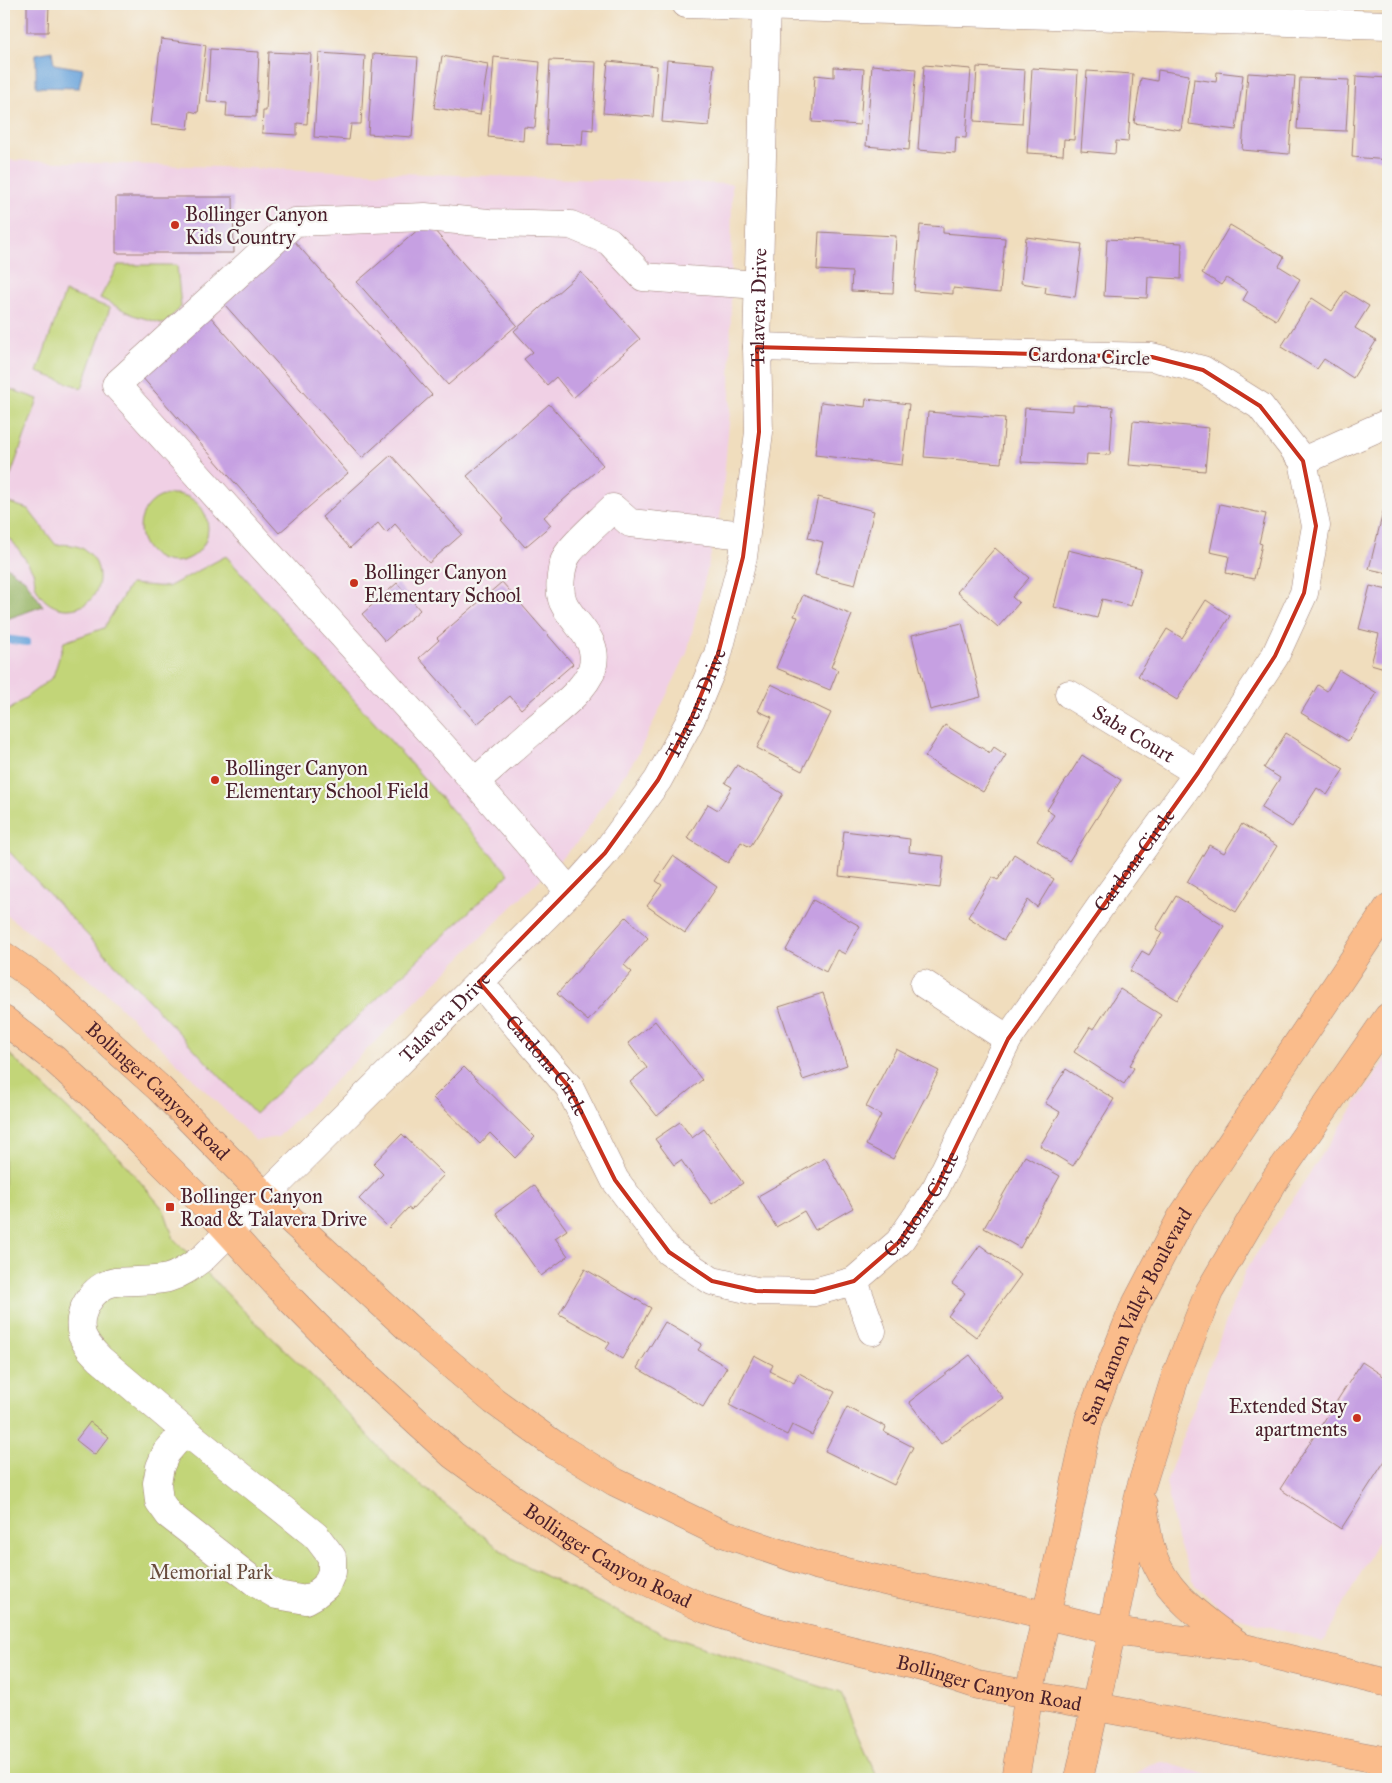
<svg xmlns="http://www.w3.org/2000/svg" width="1392" height="1783" viewBox="0 0 1392 1783" font-family="'IM FELL Great Primer',serif">
  <style>
    .built { fill: #f0d0e5 }
    .green { fill: #c2d578; stroke: #867a52 }
    .forest { fill: #99b668; stroke: #726a4a }
    .water { fill: #6ca5db; stroke: #5b6283 }
    .lines { fill: none; stroke-linecap: round; stroke-linejoin: round }
    .stream { stroke: #6ca5db; stroke-width: 8 }
    .building { fill: #c6a0e2 }
    .minor-casing { stroke: #9d7e74; stroke-width: 29 }
    .major-casing { stroke: #9d7e74; stroke-width: 29 }
    .minor { stroke: #fff; stroke-width: 28 }
    .major { stroke: #fabc8b; stroke-width: 28 }
    .marked { fill: none; stroke: #c8321e; stroke-width: 4; stroke-linejoin: round }
    .poi-dot { fill: #c8321e; stroke: #f6f6f2; stroke-width: 2 }
    .labels { text-anchor: middle; dominant-baseline: central; stroke-width: 4.5; stroke-linejoin: round; paint-order: stroke }
    .poi-label { font-size: 20px; fill: #4a1f2b; stroke: #f6f6f2; text-anchor: start }
    .street-label { font-size: 20px; fill: #4a1f2b; stroke: #f6f6f2 }
    .park-label { font-size: 20px; fill: #684c3e; stroke: #f6f6f2 }
  </style>
  <rect width="100%" height="100%" fill="#f6f6f2"/>
  <filter id="ink" filterUnits="userSpaceOnUse"><feTurbulence type="fractalNoise" baseFrequency=".02" numOctaves="2"/><feDisplacementMap in="SourceGraphic" scale="10" xChannelSelector="R" yChannelSelector="G"/><feConvolveMatrix kernelMatrix="1 2 1 2 8 2 1 2 1" color-interpolation-filters="sRGB"/></filter>
  <filter id="wash" filterUnits="userSpaceOnUse"><feTurbulence type="fractalNoise" baseFrequency=".0096" numOctaves="4" result="noise"/><feDisplacementMap in="SourceGraphic" scale="20" xChannelSelector="R" yChannelSelector="G"/><feGaussianBlur stdDeviation="1.12" result="paint"/><feColorMatrix in="noise" values="0 0 0 0 0 0 0 0 0 0 0 0 0 0 0 0 0 1.4 0 .05"/><feComposite in="paint" operator="in"/></filter>
  <g filter="url(#wash)">
    <rect width="100%" height="100%" fill="#f0ddbd"/>
    <!-- built -->
    <path class="built" d="M4,160L732,184L730,411L721,512L687,653L637,756L578,842L278,1137L256,1141L105,992L4,913Z
      M1388,1055V1523L1323,1642L1227,1614L1195,1585L1177,1539L1166,1482L1245,1271Z
      M1160,1761L1191,1770L1224,1779H1132L1148,1765Z"/>
    <!-- green -->
    <path class="green" d="M118,265H177L181,307L164,324L133,315L100,298Z
      M65,292L110,308L82,388L37,372Z
      M4,387L38,399L10,477L4,475Z
      M140 528a34 34 0 1 1 68 0a34 34 0 1 1-68 0Z
      M4,501L28,509L56,545C110,537 112,607 69,609C53,610 38,598 35,583C34,579 35,576 33,572C30,566 16,545 11,540C10,540 5,538 4,537Z
      M226,556L509,874L255,1114L4,846V714L53,677L64,642L104,628L130,584L168,587Z
      M4,1049L120,1158L164,1210L174,1239L243,1310L313,1377L392,1461L513,1560L661,1633L840,1693L878,1779H4Z"/>
    <!-- forest -->
    <path class="forest" d="M4,565L25,580L43,606L4,620Z"/>
    <!-- water -->
    <path class="water" d="M52,51L54,64L83,69L79,88L36,87V54Z"/>
    <g class="lines">
      <!-- stream -->
      <path class="stream" d="M4,639L27,642"/>
    </g>
    <g id="blocks">
      <!-- building -->
      <path class="building" d="M27,5H49L48,32H27Z
        M161,39L206,45L198,113L190,111L188,129L151,125Z
        M210,49L259,52L256,117L226,116L227,103L207,102Z
        M269,52L311,54L307,124L297,123V135L262,133L263,111H266Z
        M319,53L365,56L361,124H351L349,140L314,137Z
        M373,54L418,57L412,137L368,134Z
        M442,56L488,64L480,115L434,108Z
        M494,57L540,62L535,128L524,127L523,141L488,137Z
        M550,60L596,62L593,130L583,129L582,145L546,144Z
        M667,60L714,64L709,126L662,122Z
        M608,61L657,66L653,117L603,113Z
        M872,65L916,69L909,150L866,146Z
        M924,65L971,69L966,138L956,137L955,153L918,150Z
        M834,67L864,69L860,125L812,122L815,75L834,77Z
        M977,67L1025,70L1022,124L974,121Z
        M1032,68L1078,71L1074,140L1064,139L1063,155L1027,153Z
        M1158,70L1189,75L1181,130L1134,123L1141,78L1157,81Z
        M1087,71L1133,74L1128,142L1116,141L1115,154L1081,151Z
        M1217,72L1243,75L1236,130L1189,124L1194,79L1216,82Z
        M1248,73L1295,76L1289,154L1242,150Z
        M1356,76L1388,78V160L1352,157Z
        M1300,78L1349,80L1346,131L1297,129Z
        M116,197H233L234,253H116Z
        M427,222L517,325L448,385L357,282Z
        M920,225L943,227V233L1005,238L1000,293L953,288V294L914,291Z
        M1230,225L1284,257L1279,266L1300,279L1276,320L1243,300L1248,291L1226,278L1221,285L1202,273Z
        M819,232L896,236L893,293L851,291L852,272L817,270Z
        M1026,237L1082,244L1075,297L1045,293L1046,287L1021,283Z
        M1107,239L1182,243L1181,279L1148,277L1147,298L1104,296Z
        M294,241L432,395L362,458L224,304Z
        M581,272L640,339L573,398L556,377L547,385L524,359L533,352L514,331Z
        M1345,291L1369,306L1355,328L1376,341L1353,378L1324,359L1317,369L1281,347L1312,298L1332,311Z
        M209,315L348,473L279,533L141,376Z
        M866,399L909,404L902,465L815,455L821,402L865,407Z
        M549,404L603,465L544,517L551,525L525,547L501,520L504,518L467,476Z
        M1073,405L1113,407L1110,455L1087,454L1086,465L1021,462L1025,408L1073,411Z
        M928,412L1005,418L1001,463L924,457Z
        M1133,421L1209,428L1205,471L1129,465Z
        M391,455L462,534L429,563L395,524L386,533L378,523L350,548L322,517Z
        M1388,492V573L1369,569Z
        M818,497L874,511L855,585L815,575L823,542L808,538Z
        M1220,504L1266,514L1259,543L1262,544L1254,579L1226,573L1229,556L1210,552Z
        M995,548L1029,578L1012,597L1019,603L998,627L957,592Z
        M1068,550L1141,568L1131,606L1102,599L1097,618L1054,607Z
        M502,582L573,664L521,709L510,696L477,724L419,658L439,640L437,638Z
        M397,583L420,610L385,641L362,614Z
        M1370,586L1388,590V669L1371,664L1379,634L1359,629Z
        M803,595L852,615L831,667L838,670L830,690L776,668L798,617L794,616Z
        M1206,600L1230,616L1177,700L1138,676L1167,629L1182,638Z
        M962,623L981,697L930,710L912,635Z
        M1339,670L1377,693L1348,741L1301,713L1318,685L1327,691Z
        M771,684L831,713L802,771L757,748L772,717L758,711Z
        M945,725L990,753L994,747L1006,755L983,792L925,757Z
        M1286,733L1344,769L1327,795L1317,788L1292,827L1261,808L1280,778L1264,768Z
        M1082,755L1121,780L1069,861L1037,841L1054,815L1047,810Z
        M737,765L783,794L750,847L741,842L728,863L687,838L708,804L718,810L732,787L725,783Z
        M1242,824L1277,846L1236,912L1187,882L1209,845L1224,853Z
        M844,831L910,839L909,852L944,856L940,888L839,876Z
        M1014,854L1054,879L1037,907L1028,900L1004,940L968,917L992,877L998,880Z
        M673,856L717,887L685,933L647,906L662,885L656,881Z
        M1176,896L1224,926L1178,1000L1130,971L1142,951L1149,955L1162,933L1156,929Z
        M813,900L860,926L845,954L837,950L826,972L786,950Z
        M626,917L648,938L624,965L632,972L588,1021L557,994Z
        M1120,989L1161,1015L1130,1065L1134,1068L1124,1084L1074,1052L1090,1027L1094,1029Z
        M823,993L847,1065L803,1080L779,1007Z
        M655,1021L702,1080L657,1116L630,1082L647,1068L628,1043Z
        M896,1049L939,1071L893,1159L866,1145L881,1115L866,1107Z
        M464,1067L535,1137L515,1158L490,1133L480,1144L433,1098Z
        M1066,1069L1114,1099L1073,1166L1040,1146L1060,1112L1045,1103Z
        M680,1122L692,1138L704,1129L743,1183L712,1204L681,1160L674,1165L655,1139Z
        M402,1134L444,1175L411,1210L408,1208L389,1228L359,1199L383,1174L373,1164Z
        M1025,1156L1060,1176L1020,1248L984,1228Z
        M825,1158L853,1208L815,1230L804,1211L776,1227L758,1196Z
        M534,1185L567,1230L555,1238L568,1256L541,1276L496,1213Z
        M980,1245L1021,1275L976,1337L948,1316L965,1293L952,1284Z
        M585,1269L651,1308L622,1359L606,1349L610,1343L559,1314Z
        M665,1322L702,1344L698,1350L727,1367L703,1407L637,1368Z
        M754,1355L773,1365L770,1371L794,1383L799,1373L835,1392L812,1435L792,1425L787,1435L729,1405Z
        M970,1355L1003,1398L941,1444L909,1402Z
        M1362,1362L1388,1379V1456L1341,1529L1280,1489Z
        M847,1407L886,1427L884,1432L913,1447L894,1485L825,1451Z
        M90,1422L109,1437L95,1455L76,1440Z"/>
    </g>
  </g>
  <g filter="url(#ink)">
    <use href="#blocks" fill-opacity="0" stroke="#9d7e74" stroke-width="1"/>
    <g class="lines">
      <defs>
        <g id="minor">
          <path d="M686,4L1388,25"/>
          <path d="M1303,461L1388,423"/>
          <path id="s1" d="M1069,694L1198,773"/>
          <path d="M475,782C495,764 515,747 535,729C552,714 585,691 592,669C601,639 574,626 563,602C560,594 560,584 561,576C562,567 564,558 570,551C582,536 599,522 613,508L630,523L745,535"/>
          <path d="M570,892L475,782L116,385L295,222L425,217L489,223L571,225L609,241L643,277L759,285"/>
          <path id="s2" d="M479,982L569,1087L615,1180L669,1252L712,1281L756,1291L814,1292L854,1281L899,1242L936,1188L1008,1039L1105,900L1198,773L1275,656L1304,593L1316,526L1303,461L1260,406L1203,370L1152,357L757,347"/>
          <path d="M924,984L1008,1039"/>
          <path d="M854,1281L872,1331"/>
          <path id="s3" d="M185,1431L166,1453L160,1467L157,1483L159,1501L169,1515L256,1583L277,1595L306,1600L315,1595L326,1586L332,1572V1557L316,1536L185,1431L100,1359C93,1352 86,1345 82,1335C76,1313 92,1286 115,1282C131,1280 154,1282 168,1278C182,1274 193,1265 204,1257L570,892L605,853L658,780L691,719L718,654L743,557L759,432L757,347L766,4"/>
        </g>
        <g id="major">
          <path id="s4" d="M4,956L41,982L160,1089L265,1196L416,1335L494,1401L555,1445L615,1482L714,1530L815,1565L889,1582L999,1604L1112,1631L1241,1647L1388,1683"/>
          <path id="s5" d="M4,1020L54,1059L116,1116L200,1200L292,1301L356,1366L453,1455L512,1498L573,1540L619,1568L705,1609L761,1628L929,1669L978,1685L1388,1761"/>
          <path d="M1143,1504C1146,1524 1148,1547 1157,1565C1173,1600 1210,1624 1240,1646"/>
          <path id="s6" d="M1015,1779L1029,1694L1089,1420L1133,1310L1181,1218L1388,908"/>
          <path d="M1079,1779L1112,1631L1140,1490L1175,1378L1209,1292L1274,1181L1388,1017"/>
        </g>
      </defs>
      <!-- minor casing -->
      <use href="#minor" class="minor-casing"/>
      <!-- major casing -->
      <use href="#major" class="major-casing"/>
      <!-- minor -->
      <use href="#minor" class="minor"/>
      <!-- major -->
      <use href="#major" class="major"/>
    </g>
  </g>
  <!-- marked area -->
  <path class="marked" d="M757,347L1152,357L1203,370L1260,406L1303,461L1316,526L1304,593L1275,656L1198,773L1008,1039L936,1188L899,1242L854,1281L814,1292L756,1291L712,1281L669,1252L615,1180L569,1087L479,982L605,853L658,780L691,719L718,654L743,557L759,432Z"/>
  <!-- markers -->
  <g class="poi-dot">
    <circle cx="175" cy="225" r="5"/>
    <circle cx="354" cy="583" r="5"/>
    <circle cx="215" cy="780" r="5"/>
    <rect x="165" y="1202" width="10" height="10" rx="2.5"/>
    <circle cx="1357" cy="1418" r="5"/>
  </g>
  <g class="labels">
    <!-- poi labels -->
    <g class="poi-label">
      <text x="185" y="214">Bollinger Canyon<tspan x="185" dy="23">Kids Country</tspan></text>
      <text x="364" y="572">Bollinger Canyon<tspan x="364" dy="23">Elementary School</tspan></text>
      <text x="225" y="768">Bollinger Canyon<tspan x="225" dy="23">Elementary School Field</tspan></text>
      <text x="180" y="1196">Bollinger Canyon<tspan x="180" dy="23">Road &amp; Talavera Drive</tspan></text>
      <text x="1347" y="1406" text-anchor="end">Extended Stay<tspan x="1347" dy="23">apartments</tspan></text>
    </g>
    <!-- street labels -->
    <g class="street-label">
      <text stroke="none"><textPath href="#s3" startOffset="1965">Talavera Drive</textPath></text>
      <text transform="translate(1089 356) rotate(2)">Cardona Circle</text>
      <text stroke="none"><textPath href="#s3" startOffset="1560">Talavera Drive</textPath></text>
      <text stroke="none"><textPath href="#s1" startOffset="76">Saba Court</textPath></text>
      <text stroke="none"><textPath href="#s2" startOffset="1038">Cardona Circle</textPath></text>
      <text stroke="none"><textPath href="#s3" startOffset="1155">Talavera Drive</textPath></text>
      <text stroke="none"><textPath href="#s2" startOffset="108">Cardona Circle</textPath></text>
      <text stroke="none"><textPath href="#s4" startOffset="205">Bollinger Canyon Road</textPath></text>
      <text stroke="none"><textPath href="#s2" startOffset="632">Cardona Circle</textPath></text>
      <text stroke="none"><textPath href="#s6" startOffset="481">San Ramon Valley Boulevard</textPath></text>
      <text stroke="none"><textPath href="#s5" startOffset="811">Bollinger Canyon Road</textPath></text>
      <text stroke="none"><textPath href="#s5" startOffset="1216">Bollinger Canyon Road</textPath></text>
    </g>
    <!-- park labels -->
    <g class="park-label">
      <text x="211" y="1572">Memorial Park</text>
    </g>
  </g>
  <!-- margin -->
  <rect width="1392" height="1783" fill="none" stroke="#f6f6f2" stroke-width="20"/>
</svg>
